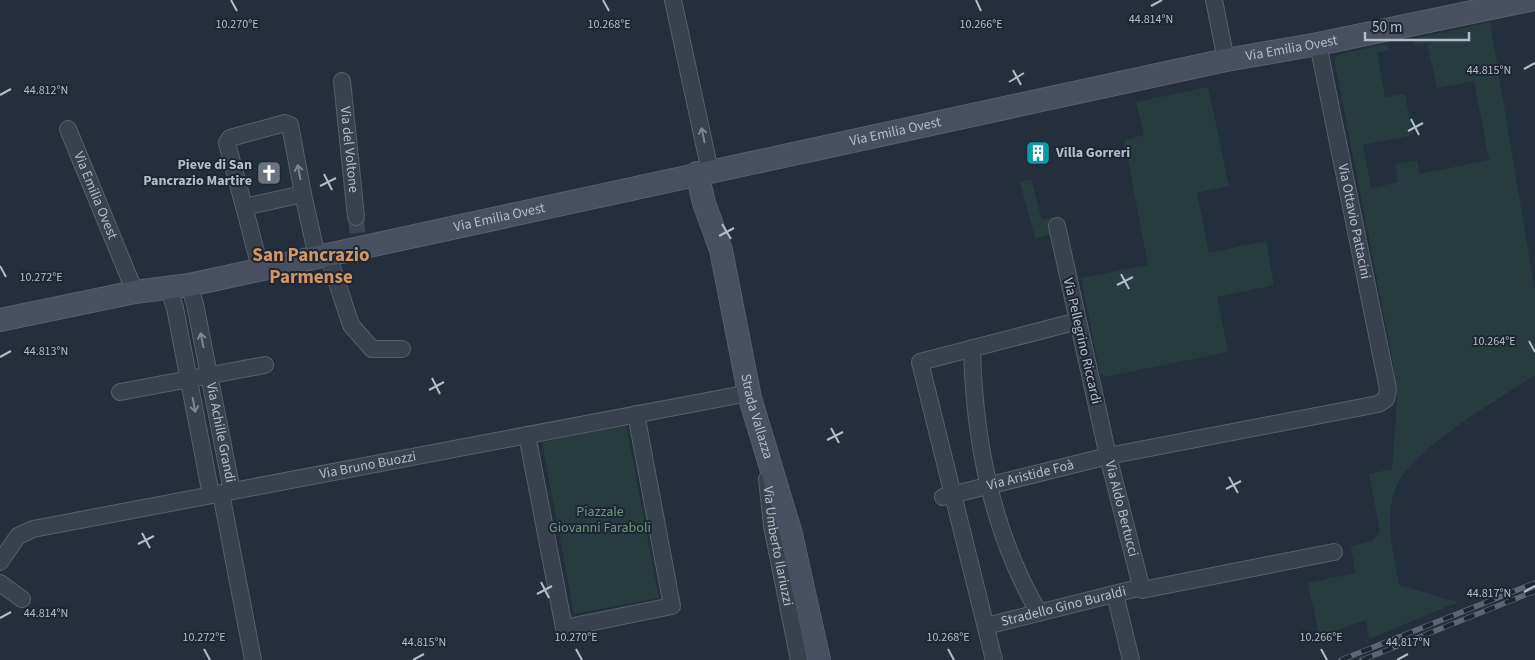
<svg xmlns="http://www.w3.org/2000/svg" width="1535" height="660" viewBox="0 0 1535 660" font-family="'Source Sans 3',sans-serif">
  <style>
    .green { fill: #263c3f }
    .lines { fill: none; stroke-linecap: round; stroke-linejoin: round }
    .street-tunnel { stroke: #3a4453; stroke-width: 16; stroke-dasharray: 16 8; stroke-linecap: butt }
    .street-casing { stroke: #565f6c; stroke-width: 18 }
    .secondary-casing { stroke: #565f6c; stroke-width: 24 }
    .street { stroke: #38414e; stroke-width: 16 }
    .secondary { stroke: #465061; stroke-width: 22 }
    .rail-casing { stroke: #5a6575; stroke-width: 5.5 }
    .rail { stroke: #1d2633; stroke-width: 4; stroke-dasharray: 11; stroke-linecap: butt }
    .oneway { stroke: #7c8592 }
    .ticks { fill: none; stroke: #b4bcc9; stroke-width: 2 }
    .labels { text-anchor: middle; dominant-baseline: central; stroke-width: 4; stroke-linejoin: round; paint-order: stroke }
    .street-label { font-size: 14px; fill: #b4bcc9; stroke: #1d2633 }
    .poi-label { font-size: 14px; font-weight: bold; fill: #b4bcc9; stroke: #1d2633; text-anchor: start }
    .park-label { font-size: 14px; fill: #6b9a76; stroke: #1d2633 }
    .district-label { font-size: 19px; font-weight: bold; fill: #d59563; stroke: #1d2633 }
    .ticks-label { font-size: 12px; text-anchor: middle; fill: #b4bcc9; stroke: #1d2633; stroke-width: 4; stroke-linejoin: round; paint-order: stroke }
  </style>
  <rect width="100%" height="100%" fill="#242f3e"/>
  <!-- green -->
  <path class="green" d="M1490,22L1535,291V375C1498,400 1410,449 1395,490C1384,520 1394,555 1399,585L1458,602L1369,639L1366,620L1319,636L1308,583L1355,573L1351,546L1372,541L1380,532L1369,474L1392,469L1397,401L1393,362L1334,58L1341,54L1387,44L1389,50L1377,53L1385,97L1405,94L1413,135L1363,145L1371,188L1398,182L1396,164L1417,161L1420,174L1489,160L1474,81L1437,88L1427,43L1414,45L1412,39Z
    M1208,87L1229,186L1197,193L1209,253L1266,241L1274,285L1217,297L1228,352L1104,377L1103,374H1100L1081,278L1148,265L1124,140L1144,135L1136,102Z
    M1031,179L1042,220L1058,216L1062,218L1065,231L1035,238L1020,182Z
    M626,425L659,598L574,614L542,442Z"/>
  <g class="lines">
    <!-- street-tunnel -->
    <path class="street-tunnel" d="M356,217L358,240"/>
    <defs>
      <g id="street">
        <path d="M673,0L710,171"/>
        <path d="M1214,0L1226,60"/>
        <path id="s1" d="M1318,44L1388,389L1386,399L1378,404L1108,456L1142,590L1334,552"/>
        <path id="s2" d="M342,81L356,217"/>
        <path id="s3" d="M68,129L135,292"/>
        <path d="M303,194L317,257"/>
        <path d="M244,207L303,194L290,125L285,123L230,138L227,143C238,185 250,226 260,269"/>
        <path d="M328,255L351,325L372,349H402"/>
        <path id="s4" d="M189,285L195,304L232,491"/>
        <path d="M169,289L175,308L211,495"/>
        <path d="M972,348C974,441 992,532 1039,613"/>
        <path d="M120,392L265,365"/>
        <path d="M527,435L564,628L672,606L636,414"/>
        <path id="s5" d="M767,479L772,526L799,660"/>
        <path d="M221,493L253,660"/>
        <path id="s6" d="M943,497L1108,456L1057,226"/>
        <path id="s7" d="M0,562L18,536L33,529L749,393"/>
        <path d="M0,583L22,599"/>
        <path d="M1115,594L1131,660"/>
        <path id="s8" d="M986,626L1142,587"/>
        <path d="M994,660L920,362L1078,321"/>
      </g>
      <g id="secondary">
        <path id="s9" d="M697,173L704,203L721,250L750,398L791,534L819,660"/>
        <path id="s10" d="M0,320L135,292L189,285L1226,60L1318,44L1530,0"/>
      </g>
    </defs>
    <!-- street casing -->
    <use href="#street" class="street-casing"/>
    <!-- secondary casing -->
    <use href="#secondary" class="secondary-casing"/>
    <!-- street -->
    <use href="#street" class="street"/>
    <!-- secondary -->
    <use href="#secondary" class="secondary"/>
    <defs>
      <path id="rail" d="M1341,660L1535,583
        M1362,660L1535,591"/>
    </defs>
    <!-- rail casing -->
    <use href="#rail" class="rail-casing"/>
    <!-- rail -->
    <use href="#rail" class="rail"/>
  </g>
  <!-- one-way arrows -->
  <defs><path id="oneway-shaft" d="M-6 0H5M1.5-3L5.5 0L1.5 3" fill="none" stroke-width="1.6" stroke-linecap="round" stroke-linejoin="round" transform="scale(1.25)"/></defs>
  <g class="oneway">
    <use href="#oneway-shaft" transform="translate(703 135) rotate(-102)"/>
    <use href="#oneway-shaft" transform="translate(299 172) rotate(-101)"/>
    <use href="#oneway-shaft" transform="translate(202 340) rotate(-101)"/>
    <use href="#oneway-shaft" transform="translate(194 405) rotate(79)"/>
  </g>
  <!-- ticks -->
  <path class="ticks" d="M231,0L237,11M603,0L609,11M976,0L981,11M1151,6L1162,0M1524,69L1535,63M1013,70L1021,85M1009,82L1024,73M0,95L11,89M1411,119L1419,135M1408,131L1423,123M324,174L332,190M320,186L336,178M722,224L731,239M719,236L734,228M0,266L6,277M1121,274L1129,289M1117,285L1133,277M1529,341L1535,352M0,357L11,351M432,378L440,394M429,390L444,382M831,428L839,443M827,440L843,432M1229,477L1238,493M1226,489L1241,481M142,533L150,548M138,544L154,536M541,582L549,598M1524,592L1535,586M537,594L552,586M0,618L11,612M204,649L210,660M576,649L582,660M948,649L954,660M1321,649L1327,660M413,660L424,654M1397,660L1408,654"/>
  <!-- icons -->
  <defs>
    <symbol id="building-square" viewBox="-11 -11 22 22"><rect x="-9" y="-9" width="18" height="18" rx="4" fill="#0f9aa8" stroke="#1d2633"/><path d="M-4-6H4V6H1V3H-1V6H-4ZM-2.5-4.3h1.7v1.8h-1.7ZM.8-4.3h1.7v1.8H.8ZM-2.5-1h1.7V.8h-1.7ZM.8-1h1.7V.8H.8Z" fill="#fff"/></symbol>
    <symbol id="church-square" viewBox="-11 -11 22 22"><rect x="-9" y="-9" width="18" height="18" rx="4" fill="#6b7280" stroke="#1d2633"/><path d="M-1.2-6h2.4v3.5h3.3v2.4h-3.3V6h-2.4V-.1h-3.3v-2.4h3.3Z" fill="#fff"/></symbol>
  </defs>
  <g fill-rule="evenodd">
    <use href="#building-square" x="1024" y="139" width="28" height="28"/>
    <use href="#church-square" x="255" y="159" width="28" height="28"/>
  </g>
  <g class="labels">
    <!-- street labels -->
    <g class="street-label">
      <text stroke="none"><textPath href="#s10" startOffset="1320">Via Emilia Ovest</textPath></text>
      <text stroke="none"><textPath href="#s10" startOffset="915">Via Emilia Ovest</textPath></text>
      <text stroke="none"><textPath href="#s2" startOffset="69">Via del Voltone</textPath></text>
      <text stroke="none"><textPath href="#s3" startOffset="72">Via Emilia Ovest</textPath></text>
      <text stroke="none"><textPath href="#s10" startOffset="510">Via Emilia Ovest</textPath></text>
      <text stroke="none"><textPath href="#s1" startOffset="181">Via Ottavio Pattacini</textPath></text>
      <text transform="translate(1082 341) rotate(77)">Via Pellegrino Riccardi</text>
      <text stroke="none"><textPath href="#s9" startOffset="251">Strada Vallazza</textPath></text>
      <text stroke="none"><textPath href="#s4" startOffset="151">Via Achille Grandi</textPath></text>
      <text stroke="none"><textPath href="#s7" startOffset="389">Via Bruno Buozzi</textPath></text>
      <text stroke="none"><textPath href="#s6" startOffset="90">Via Aristide Foà</textPath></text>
      <text stroke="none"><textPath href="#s1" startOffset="701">Via Aldo Bertucci</textPath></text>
      <text stroke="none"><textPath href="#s5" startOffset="68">Via Umberto Ilariuzzi</textPath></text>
      <text stroke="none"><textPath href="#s8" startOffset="80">Stradello Gino Buraldi</textPath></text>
    </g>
    <!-- poi labels -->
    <g class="poi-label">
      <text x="1056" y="153">Villa Gorreri</text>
      <text x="252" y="165" text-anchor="end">Pieve di San<tspan x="252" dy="16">Pancrazio Martire</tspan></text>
    </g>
    <!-- park labels -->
    <g class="park-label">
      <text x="600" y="512">Piazzale<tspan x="600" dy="16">Giovanni Faraboli</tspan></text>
    </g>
    <!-- district labels -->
    <g class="district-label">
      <text x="311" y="255">San Pancrazio<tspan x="311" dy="22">Parmense</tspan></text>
    </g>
  </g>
  <g class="ticks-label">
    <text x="1151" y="23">44.814°N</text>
    <text x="237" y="28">10.270°E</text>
    <text x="609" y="28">10.268°E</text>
    <text x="981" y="28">10.266°E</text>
    <text x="1489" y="74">44.815°N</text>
    <text x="46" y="94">44.812°N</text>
    <text x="41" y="281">10.272°E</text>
    <text x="1494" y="345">10.264°E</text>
    <text x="46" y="355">44.813°N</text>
    <text x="1489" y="597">44.817°N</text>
    <text x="46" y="617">44.814°N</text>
    <text x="204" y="641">10.272°E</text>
    <text x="576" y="641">10.270°E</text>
    <text x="948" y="641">10.268°E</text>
    <text x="1321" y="641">10.266°E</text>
    <text x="424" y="646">44.815°N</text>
    <text x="1408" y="646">44.817°N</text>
  </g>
  <!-- scale -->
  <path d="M1365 32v8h104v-8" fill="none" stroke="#b4bcc9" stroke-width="2.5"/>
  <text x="1372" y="32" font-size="15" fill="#b4bcc9" stroke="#1d2633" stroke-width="4" paint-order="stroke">50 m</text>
</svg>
